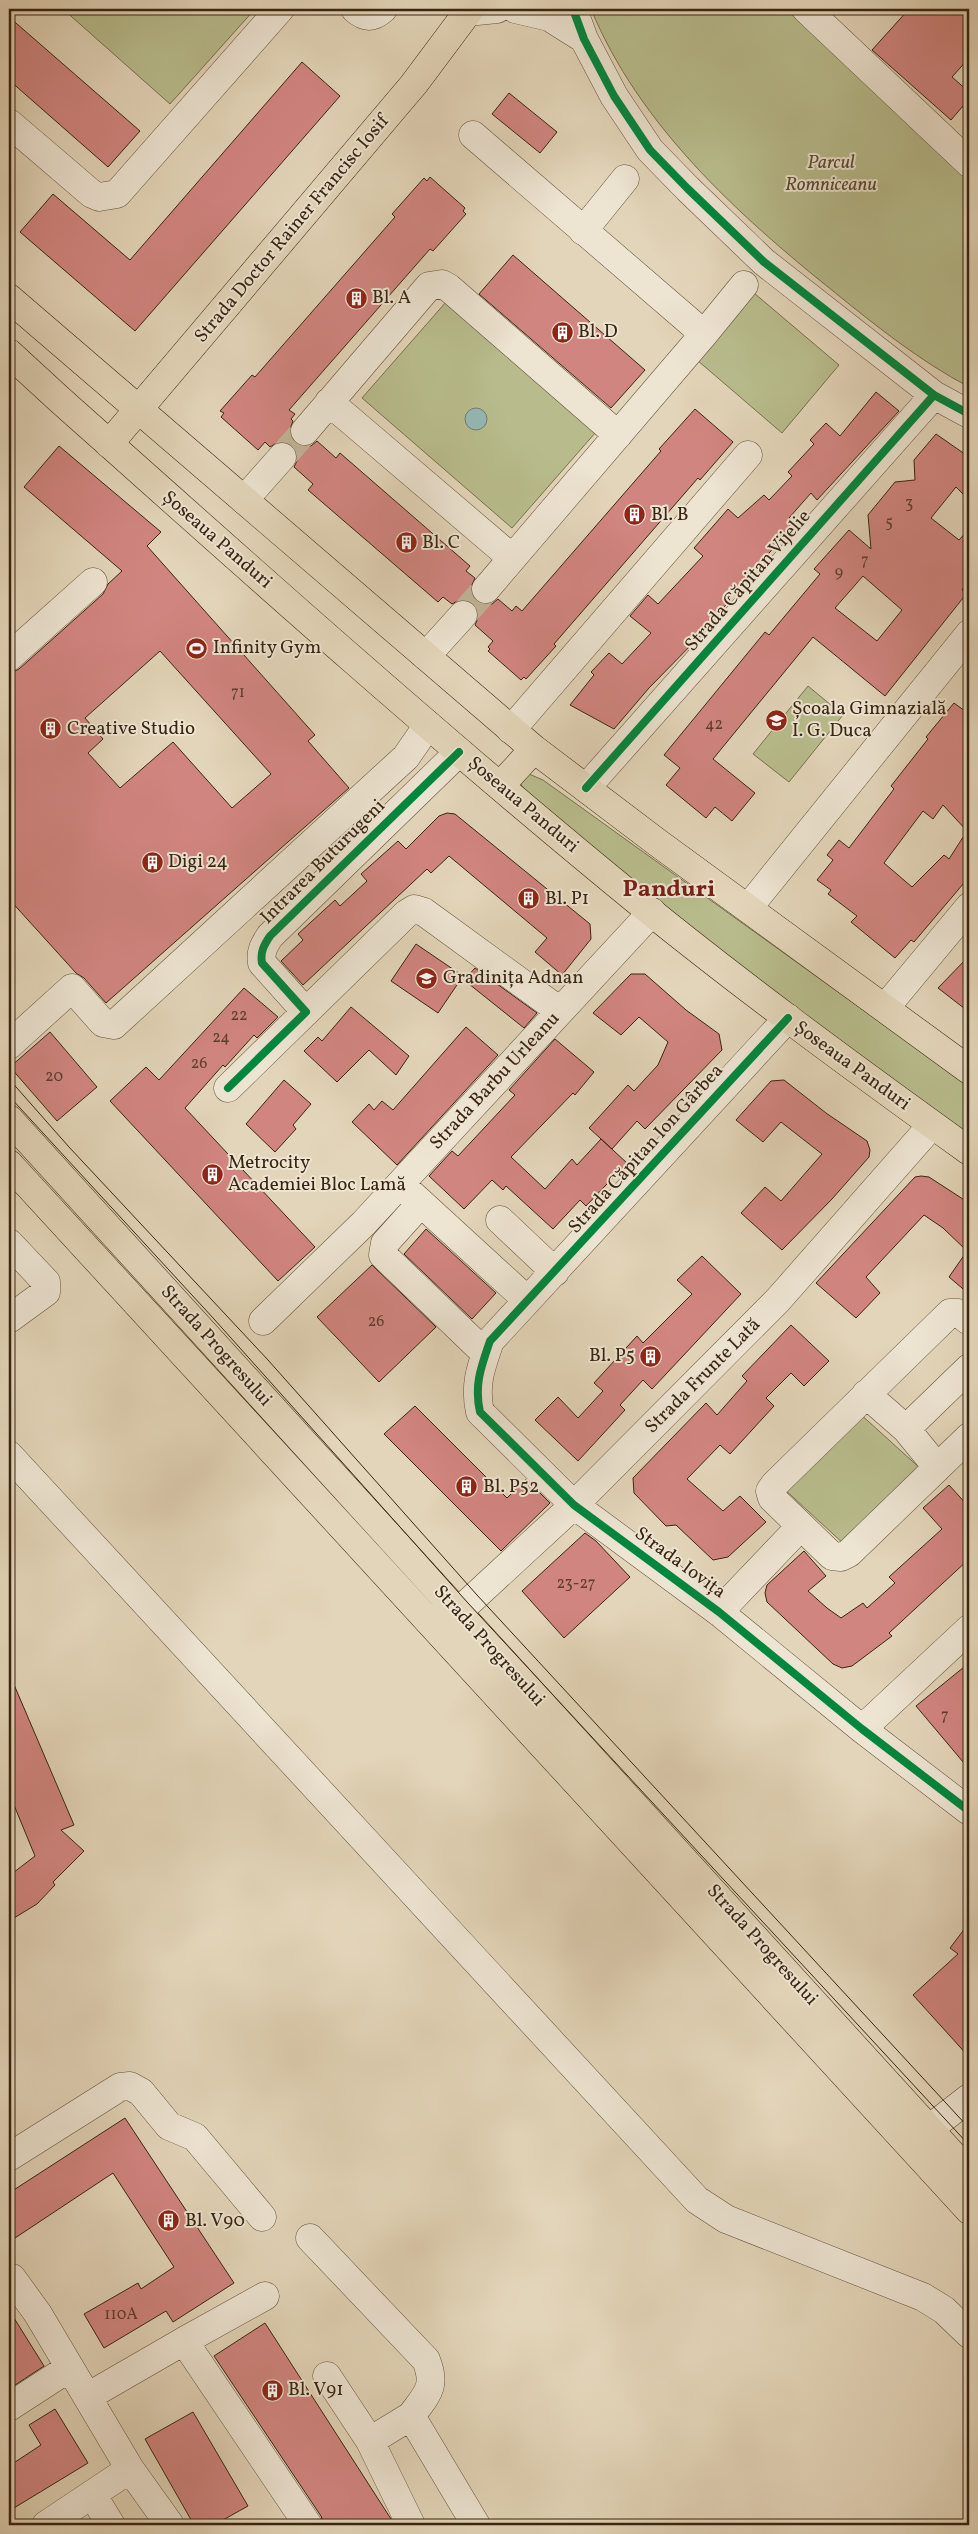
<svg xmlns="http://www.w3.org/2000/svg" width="978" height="2534" viewBox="0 0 978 2534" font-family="Vollkorn,serif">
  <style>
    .green { fill: #b8bc8c; stroke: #78704e }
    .water { fill: #96b8b5; stroke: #707d73 }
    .building { fill: #d18580; stroke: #382511; fill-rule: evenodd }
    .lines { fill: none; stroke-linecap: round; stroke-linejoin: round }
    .minor-tunnel { stroke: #c1b297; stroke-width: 28; stroke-dasharray: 28 14; stroke-linecap: butt }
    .minor-casing { stroke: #63513b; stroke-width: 29 }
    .major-casing { stroke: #382511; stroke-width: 29 }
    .minor { stroke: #ede4d2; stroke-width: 28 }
    .major { stroke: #e3d5b9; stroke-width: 28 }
    .tram { stroke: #382511; stroke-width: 1 }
    .cycleway-casing { stroke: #ede4d2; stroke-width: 11 }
    .cycleway { stroke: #00873e; stroke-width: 8 }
    .labels { text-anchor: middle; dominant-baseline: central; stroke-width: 4; stroke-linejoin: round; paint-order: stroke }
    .number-label { font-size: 16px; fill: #5e3d2d }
    .park-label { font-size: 19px; font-style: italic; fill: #584b30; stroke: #ede4d2 }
    .street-label { font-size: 19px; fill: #382511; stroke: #ede4d2 }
    .poi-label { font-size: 19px; fill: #382511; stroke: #ede4d2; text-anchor: start }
    .district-label { font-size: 24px; font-weight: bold; fill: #7a1f14; stroke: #ede4d2 }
  </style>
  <rect width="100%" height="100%" fill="#e3d5b9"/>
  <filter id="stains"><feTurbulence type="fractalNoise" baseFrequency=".004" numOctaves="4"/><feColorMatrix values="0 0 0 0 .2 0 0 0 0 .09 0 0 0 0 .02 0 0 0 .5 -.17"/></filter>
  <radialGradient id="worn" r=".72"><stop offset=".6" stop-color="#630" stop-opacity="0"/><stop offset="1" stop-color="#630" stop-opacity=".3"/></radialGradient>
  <!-- green -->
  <path class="green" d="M63,9H255L170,104Z
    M591,9H786L969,177V387C920,361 876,326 833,291C737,214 639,125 591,9Z
    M754,293L839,365L782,433L697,360Z
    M446,302L596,432L512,528L362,398Z
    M808,686L843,715L789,782L753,754Z
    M529,774L543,780L969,1086V1135L808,1017L563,829L521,785L522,779Z
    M858,1412L922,1470L845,1545L782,1487Z"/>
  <!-- water -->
  <path class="water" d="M465 419a11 11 0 1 1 22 0a11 11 0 1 1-22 0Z"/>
  <!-- building -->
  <path class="building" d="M909,9H969V58L952,77L969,92V99L951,120L872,50Z
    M9,17L140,131L108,167L9,80Z
    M302,62L340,96L135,331L20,232L53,194L130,260Z
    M509,93L557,132L540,153L492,114Z
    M430,177L465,208L463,211L466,214L433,251L430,249L289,410L295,414L291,419L293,421L290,429V436L295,443L303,446H311L317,441L336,458L340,453L470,566L466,571L475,578L471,587V595L476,601L484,604H492L498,599L512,611L516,606L522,611L661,451L659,449L695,409L733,442L700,480L698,478L554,644L556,646L526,679L524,677L521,680L488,651L490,649L488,647L493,641L475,625L478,618V611L473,603L466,600H459L452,604L443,597L438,602L308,490L313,484L294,467L297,461V453L292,445L285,442H278L270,447L265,442L258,450L221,417L224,413L220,411L252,375L255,377L395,217L392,214L424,178L427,181Z
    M513,255L645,370L611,408L479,294Z
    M876,392L899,411L817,500L811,493L789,518L797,524L781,542L780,541L728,598L730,600L698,638L649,688L614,729L570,705L594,675L591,672L609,653L622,664L651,633L630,616L648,595L658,604L703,556L694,548L728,509L738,518L764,495L769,500L792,476L788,472L814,444L810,440L826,423L840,436Z
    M936,434L969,457V500L956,487L931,518L959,540L969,529V580L962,590L967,593L885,696L813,637L713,759L755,793L732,821L715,807L706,818L666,785L680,768L664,755L765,632L769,635L820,574L814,569L849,530L871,549L868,515L895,482L915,480L914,460ZM863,576L902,610L877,641L835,608Z
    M59,446L161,532L147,546L315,735L308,741L349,788L106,1003L84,978L76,973L9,899V674L19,669L103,594L108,584L122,571L24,487ZM160,651L271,774L232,808L173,742L120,788L88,753L103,739L85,718Z
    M954,703L969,714V877L914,942L911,940L895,958L851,922L857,916L828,894L831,890L817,880L833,860L827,855L839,840L849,848L894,789L891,786L928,739L926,737ZM943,805L967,831L949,859L944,855L912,887L884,863L923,811L933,819Z
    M447,813L455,814L590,924L591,939L562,975L535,952L547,938L449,856L431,873L427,869L303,985L281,961L303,940L298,934L335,900L340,906L367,881L361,874L398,841L406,849L439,816Z
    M416,944L463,976L438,1013L391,981Z
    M969,956V1012L938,988Z
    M475,968L537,1013L524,1028L464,980Z
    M631,974H645L686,1010L719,1034L722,1050L645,1129L637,1121L612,1149L589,1128L628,1085L634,1091L658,1065L668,1042L639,1017L621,1035L593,1013Z
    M244,988L278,1017L257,1038L254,1035L225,1067L223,1065L185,1108L315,1247L278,1281L110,1101L146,1067L159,1080Z
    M351,1007L409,1056L396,1075L369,1050L337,1082L304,1051L318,1037L322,1041Z
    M466,1027L498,1055L397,1165L352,1122L369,1104L374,1110L382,1101L393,1110Z
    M50,1032L97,1087L57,1121L10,1067Z
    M555,1039L594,1072L575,1095L573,1093L511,1157L545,1189L572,1159L577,1165L601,1139L627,1163L586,1206L580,1200L553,1229L506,1186L503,1190L492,1180L464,1209L429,1176L452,1151L458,1156L515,1095L509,1090Z
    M284,1080L311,1104L293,1125L296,1129L275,1152L246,1124Z
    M784,1080L826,1113L867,1141L870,1150L869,1157L832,1199L782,1250L741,1213L765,1187L781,1201L822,1154L781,1122L763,1142L736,1120L771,1081Z
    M921,1176L929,1177L969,1203V1294L949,1277L967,1251L943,1228L924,1215L866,1277L880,1293L856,1318L816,1283L915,1177Z
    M426,1229L496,1293L472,1319L404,1254Z
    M702,1256L741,1294L652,1389L643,1380L620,1405L625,1410L578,1461L535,1420L558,1397L578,1418L603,1391L594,1383L637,1336L643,1343L692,1294L677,1280Z
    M372,1265L436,1327L379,1382L317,1317Z
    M791,1325L829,1361L804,1386L791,1373L766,1398L774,1406L730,1454L720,1445L687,1479L723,1511L740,1496L766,1522L728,1557L713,1560L676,1525L666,1526L634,1493L633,1478L706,1403L717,1415L747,1381L742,1376Z
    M415,1406L507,1498L526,1479L550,1503L501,1551L384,1434Z
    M949,1485L969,1507V1559L889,1633L892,1636L852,1666L842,1668L833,1664L767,1602L765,1593L767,1585L804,1551L826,1576L808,1591L827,1608L841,1618L863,1603L867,1608L895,1583L889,1577L942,1529L923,1508Z
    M585,1533L596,1541L630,1577L564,1638L522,1591Z
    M969,1663V1769L916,1706Z
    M9,1673L74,1825L61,1830L84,1851L53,1882L55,1885L37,1904L9,1921V1876L35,1856L9,1793Z
    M969,1923V2057L913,1995L958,1954L950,1948Z
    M125,2118L234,2283L173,2322L166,2311L104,2348L84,2314L138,2283L141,2289L174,2267L113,2173L9,2242V2193Z
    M9,2310L44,2366L9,2389Z
    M265,2323L391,2519L394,2525H324L321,2516L214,2356Z
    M55,2409L88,2463L9,2511V2466L41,2445L29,2425Z
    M193,2412L248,2506L214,2525H194L145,2439Z"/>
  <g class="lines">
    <!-- minor-tunnel -->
    <path class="minor-tunnel" d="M282,457L305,431
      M463,615L486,589"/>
    <defs>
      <path id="minor" d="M355,9C365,18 373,18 383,9
        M515,9L549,17L584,39
        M573,9L584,39L614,96L650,150L688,189L764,262L934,395L969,414
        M806,9L969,163
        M467,12L497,9
        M9,123L92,194L99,197L117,194L280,9
        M473,135L704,334L486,589
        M583,231L625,179
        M704,334L744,285
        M329,402L512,558
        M305,431L429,286L442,284L449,288L618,435
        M244,500L282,457
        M426,656L463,615
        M9,657L93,582
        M511,730L748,455
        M586,788L934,395
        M748,908L969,634
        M885,1008L969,907
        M306,1012L262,963C260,952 264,945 270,936L459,752
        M788,1018L490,1341C481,1367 474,1385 480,1412L574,1505L719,1612L862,1729L969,1811
        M9,1045L72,988L103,1023L114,1025L406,757L428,725
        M228,1088L406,914L414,909L424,912L560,1011
        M408,1191L527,1300
        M421,1203L385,1243L383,1255L485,1353
        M500,1220L555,1272
        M9,1243L46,1282V1292L9,1319
        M263,1321L363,1224L652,912
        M969,1321L959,1313H950L775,1484L770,1491L772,1498L832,1556L841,1557L849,1553L969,1437
        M866,1394L906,1429L937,1467
        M906,1429L969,1368
        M9,1455L697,2200L726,2219L923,2297L944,2310L969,2334
        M458,1612L574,1505L778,1300L932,1125
        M719,1612L800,1527
        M862,1729L969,1629
        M929,2129L969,2098
        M9,2157L120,2087L130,2086L141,2092L169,2126L195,2137L262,2217
        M310,2238L426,2360C437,2387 427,2394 411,2416L476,2525
        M9,2280L12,2278L38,2314L130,2469L170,2525
        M184,2341L265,2296
        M327,2376L370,2441L411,2525
        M87,2397L184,2341L308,2525
        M9,2407L69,2368
        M370,2441L411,2416
        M92,2494L111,2525
        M46,2525L130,2469"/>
      <path id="major" d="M9,298L534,749L658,843L969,1070
        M9,353L59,399C244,564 428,729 619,886C732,979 851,1066 969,1151
        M109,444L414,84L470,9
        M500,786L534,749
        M9,1119L969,2173
        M9,1164L969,2210"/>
    </defs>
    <!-- minor casing -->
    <use href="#minor" class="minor-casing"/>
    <!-- major casing -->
    <use href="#major" class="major-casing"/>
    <!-- minor -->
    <use href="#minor" class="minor"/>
    <!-- major -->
    <use href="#major" class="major"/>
    <!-- tram -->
    <path class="tram" d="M9,1079L69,1147L268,1360L477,1595L969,2128
      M9,1096L214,1319L468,1603L969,2145"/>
    <defs>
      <path id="cycleway" d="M573,9L584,39L614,96L650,150L688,189L764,262L934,395L969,414
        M586,788L934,395
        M788,1018L490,1341C481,1367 474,1385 480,1412L574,1505L719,1612L862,1729L969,1811
        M228,1088L306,1012L262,963C260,952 264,945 270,936L459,752"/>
    </defs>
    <!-- cycleway casing -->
    <use href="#cycleway" class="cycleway-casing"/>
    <!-- cycleway -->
    <use href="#cycleway" class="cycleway"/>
  </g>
  <!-- icons -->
  <defs>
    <symbol id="building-disc" viewBox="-11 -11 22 22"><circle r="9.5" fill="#8f2418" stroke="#ede4d2"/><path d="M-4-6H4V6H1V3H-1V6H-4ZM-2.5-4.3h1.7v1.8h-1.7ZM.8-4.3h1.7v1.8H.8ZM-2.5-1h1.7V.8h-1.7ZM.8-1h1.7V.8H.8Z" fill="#fff"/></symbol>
    <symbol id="stadium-disc" viewBox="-11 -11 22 22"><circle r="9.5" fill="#8f2418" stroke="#ede4d2"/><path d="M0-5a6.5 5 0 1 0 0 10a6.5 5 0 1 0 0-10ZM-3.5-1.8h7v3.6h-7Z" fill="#fff"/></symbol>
    <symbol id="school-disc" viewBox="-11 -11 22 22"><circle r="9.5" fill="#8f2418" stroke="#ede4d2"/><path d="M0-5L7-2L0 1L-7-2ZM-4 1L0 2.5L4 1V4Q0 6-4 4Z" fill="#fff"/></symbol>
  </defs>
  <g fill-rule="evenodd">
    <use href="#building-disc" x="344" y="286" width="25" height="25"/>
    <use href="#building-disc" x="550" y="320" width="25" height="25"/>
    <use href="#building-disc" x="622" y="502" width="25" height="25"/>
    <use href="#building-disc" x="394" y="530" width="25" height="25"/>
    <use href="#stadium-disc" x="184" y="636" width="25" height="25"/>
    <use href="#school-disc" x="764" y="708" width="25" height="25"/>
    <use href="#building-disc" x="38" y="716" width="25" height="25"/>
    <use href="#building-disc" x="140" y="850" width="25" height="25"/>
    <use href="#building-disc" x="516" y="886" width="25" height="25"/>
    <use href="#school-disc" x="414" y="966" width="25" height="25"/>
    <use href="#building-disc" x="200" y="1162" width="25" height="25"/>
    <use href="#building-disc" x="638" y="1344" width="25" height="25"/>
    <use href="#building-disc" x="454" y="1474" width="25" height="25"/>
    <use href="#building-disc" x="156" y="2208" width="25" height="25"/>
    <use href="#building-disc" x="260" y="2378" width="25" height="25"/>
  </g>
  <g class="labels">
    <!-- number labels -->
    <g class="number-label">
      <text x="909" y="504">3</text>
      <text x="889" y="523">5</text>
      <text x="865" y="561">7</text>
      <text x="839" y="573">9</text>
      <text x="238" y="693">71</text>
      <text x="714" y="725">42</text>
      <text x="239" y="1016">22</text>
      <text x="221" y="1038">24</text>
      <text x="199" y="1064">26</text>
      <text x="54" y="1077">20</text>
      <text x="376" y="1322">26</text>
      <text x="576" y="1584">23-27</text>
      <text x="945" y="1716">7</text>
      <text x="121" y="2315">110A</text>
    </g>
    <!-- park labels -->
    <g class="park-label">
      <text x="831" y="163">Parcul<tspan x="831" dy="22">Romniceanu</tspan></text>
    </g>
    <!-- street labels -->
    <g class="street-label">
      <text transform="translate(292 229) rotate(-50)">Strada Doctor Rainer Francisc Iosif</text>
      <text transform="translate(217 540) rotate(41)">Șoseaua Panduri</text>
      <text transform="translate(748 581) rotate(-49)">Strada Căpitan Vijelie</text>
      <text transform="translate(523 805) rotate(40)">Șoseaua Panduri</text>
      <text transform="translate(323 862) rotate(-45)">Intrarea Buturugeni</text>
      <text transform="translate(852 1066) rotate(36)">Șoseaua Panduri</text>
      <text transform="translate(495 1081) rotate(-47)">Strada Barbu Urleanu</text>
      <text transform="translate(646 1149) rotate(-48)">Strada Căpitan Ion Gârbea</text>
      <text transform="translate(216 1346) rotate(48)">Strada Progresului</text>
      <text transform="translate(703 1376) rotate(-45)">Strada Frunte Lată</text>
      <text transform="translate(680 1563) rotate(36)">Strada Iovița</text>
      <text transform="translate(489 1646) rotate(48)">Strada Progresului</text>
      <text transform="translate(762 1945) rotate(48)">Strada Progresului</text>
    </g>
    <!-- poi labels -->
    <g class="poi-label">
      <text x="372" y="298">Bl. A</text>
      <text x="578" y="332">Bl. D</text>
      <text x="651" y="515">Bl. B</text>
      <text x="422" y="543">Bl. C</text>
      <text x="213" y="648">Infinity Gym</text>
      <text x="792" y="709">Școala Gimnazială<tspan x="792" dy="22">I. G. Duca</tspan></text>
      <text x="67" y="729">Creative Studio</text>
      <text x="168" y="862">Digi 24</text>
      <text x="545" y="899">Bl. P1</text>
      <text x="443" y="978">Gradinița Adnan</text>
      <text x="228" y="1163">Metrocity<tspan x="228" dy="22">Academiei Bloc Lamă</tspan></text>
      <text x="635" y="1356" text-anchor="end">Bl. P5</text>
      <text x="483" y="1487">Bl. P52</text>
      <text x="185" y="2221">Bl. V90</text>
      <text x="288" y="2390">Bl. V91</text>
    </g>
    <!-- district labels -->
    <g class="district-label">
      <text x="669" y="890">Panduri</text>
    </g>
  </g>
  <!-- margin -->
  <rect width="978" height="2534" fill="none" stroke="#e3d5b9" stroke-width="30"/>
  <rect x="10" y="10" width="958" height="2514" fill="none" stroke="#382511" stroke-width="2.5"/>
  <rect x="15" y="15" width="948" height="2504" fill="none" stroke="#382511"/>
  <rect width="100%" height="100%" filter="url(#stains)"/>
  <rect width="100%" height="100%" fill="url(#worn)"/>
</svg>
